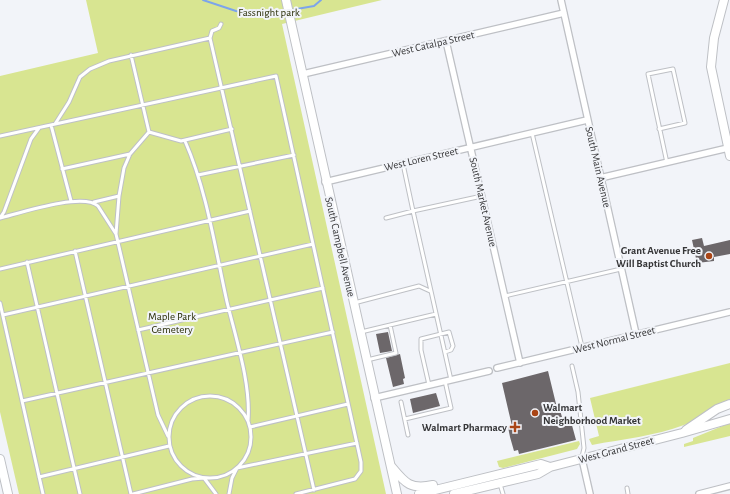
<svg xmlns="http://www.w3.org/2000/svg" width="730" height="494" viewBox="0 0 730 494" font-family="'Alegreya Sans',sans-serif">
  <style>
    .green { fill: #d8e591 }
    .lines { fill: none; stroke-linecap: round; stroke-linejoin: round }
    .stream { stroke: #7ca4eb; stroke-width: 2 }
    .building { fill: #6c676a }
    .lane-casing { stroke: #bec0c5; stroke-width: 5 }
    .street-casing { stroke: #bec0c5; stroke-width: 8 }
    .secondary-casing { stroke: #bec0c5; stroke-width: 10 }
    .lane { stroke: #fff; stroke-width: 3 }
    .street { stroke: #fff; stroke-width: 5.5 }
    .secondary { stroke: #fff; stroke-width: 8 }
    .poi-dot { fill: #aa4516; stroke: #f2f4f9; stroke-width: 1.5 }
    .labels { text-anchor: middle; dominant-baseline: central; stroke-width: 4; stroke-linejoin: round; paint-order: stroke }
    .park-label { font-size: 11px; fill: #292d06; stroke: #f2f4f9 }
    .street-label { font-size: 11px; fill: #363638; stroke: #f2f4f9 }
    .poi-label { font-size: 11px; font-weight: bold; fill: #363638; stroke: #f2f4f9; text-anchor: end }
  </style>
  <rect width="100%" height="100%" fill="#f2f4f9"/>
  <!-- green -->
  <path class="green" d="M86,0H382L282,24L386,494H19L0,412V76L98,53Z
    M730,363V399C715,407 699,420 684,425C655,436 623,439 592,445L589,439L599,436L590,398Z
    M730,423V436L684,447V444L693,441V438Z
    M579,441L580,444L577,449L503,468L499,467L497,461Z"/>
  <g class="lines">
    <!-- stream -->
    <path class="stream" d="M203,0L236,11L266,16L287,11
      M291,10L314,6L321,0"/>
  </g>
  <!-- building -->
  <path class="building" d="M702,238L704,246L730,240V254L714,257V261L697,263L692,240Z
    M388,332L392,351L380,353L376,334Z
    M400,354L405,378L403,379L404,384L393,387L386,358Z
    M548,371L557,408L559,407L562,417L570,418L576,440L519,454L518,450L514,451L510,437L508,427L512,426L502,383Z
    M436,393L440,406L413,413L410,399Z"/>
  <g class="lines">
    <defs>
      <path id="lane" d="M221,24L219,28L212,31L210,38L314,490
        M131,55L149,132
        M55,124L69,102L80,77L90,69L109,61L210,38
        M51,125L71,201
        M659,129L685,123L673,69L648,74L667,163
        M149,132L130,154L124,168L119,196L116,234L158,415L168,436
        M149,132L181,141L232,129
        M532,133L582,347
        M0,136L276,76L361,462V471L355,479L296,494
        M185,141C207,191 215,248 227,302C236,339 251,384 248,421
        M403,164L413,211L482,196
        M62,169L130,154
        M198,175L294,155
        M94,202L119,196
        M0,218C20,213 83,192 98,206L116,234
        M0,218L4,212L31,139L39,128
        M386,218L413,211L451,380
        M75,251L131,494
        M27,262L80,494
        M0,269L250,211
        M505,296L621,269
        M0,303L43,494
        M354,303L419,286L430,291
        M3,315L313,244
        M138,330L323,288
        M361,332L436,314
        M367,360L396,353L390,325
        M572,366L578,392L584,448L582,457
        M429,385L421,350V339L449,332L453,346L451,350L445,352
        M169 437a41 41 0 1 1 82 0a41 41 0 1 1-82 0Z
        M22,401L333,332
        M401,402L408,435
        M405,419L451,408L445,381
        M250,427L348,404
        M39,477L169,446
        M500,484L503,494
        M627,488L628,494
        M133,494L192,479L204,478L216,494
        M229,494L232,478L237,468L357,443"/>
      <path id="street" d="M561,0L636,334
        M446,41L520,363
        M303,74L564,13
        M600,178L728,148
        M325,182L587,120
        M497,368L730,312
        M374,398L489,371
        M582,459L590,494
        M699,494L730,486"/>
      <path id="secondary" d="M286,0L397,494
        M724,0L714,38L711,67L730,156
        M686,430L717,409L730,404
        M0,459L8,494
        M391,466C405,483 410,490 433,485
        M419,494L541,464L550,467
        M454,494L538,474L550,467L682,433L730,419"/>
    </defs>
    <!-- lane casing -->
    <use href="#lane" class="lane-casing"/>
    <!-- street casing -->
    <use href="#street" class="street-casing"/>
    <!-- secondary casing -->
    <use href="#secondary" class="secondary-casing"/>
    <!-- lane -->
    <use href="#lane" class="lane"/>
    <!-- street -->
    <use href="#street" class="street"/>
    <!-- secondary -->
    <use href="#secondary" class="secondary"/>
  </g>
  <!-- markers -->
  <g class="poi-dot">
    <circle cx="709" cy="256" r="4"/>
    <circle cx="535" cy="413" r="4"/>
    <path d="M513 421h4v4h4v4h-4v4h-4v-4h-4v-4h4z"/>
  </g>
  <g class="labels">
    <!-- park labels -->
    <g class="park-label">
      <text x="269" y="12">Fassnight park</text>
      <text x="172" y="316">Maple Park<tspan x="172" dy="13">Cemetery</tspan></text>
    </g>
    <!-- street labels -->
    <g class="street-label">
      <text transform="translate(433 44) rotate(-13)">West Catalpa Street</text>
      <text transform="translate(421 159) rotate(-13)">West Loren Street</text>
      <text transform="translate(598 167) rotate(77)">South Main Avenue</text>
      <text transform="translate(483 202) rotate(77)">South Market Avenue</text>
      <text transform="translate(340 247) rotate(77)">South Campbell Avenue</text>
      <text transform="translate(614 340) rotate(-14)">West Normal Street</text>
      <text transform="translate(616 450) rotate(-15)">West Grand Street</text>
    </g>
    <!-- poi labels -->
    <g class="poi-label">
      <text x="701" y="250">Grant Avenue Free<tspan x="701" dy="13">Will Baptist Church</tspan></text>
      <text x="543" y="407" text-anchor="start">Walmart<tspan x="543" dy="13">Neighborhood Market</tspan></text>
      <text x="507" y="427">Walmart Pharmacy</text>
    </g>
  </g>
</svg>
